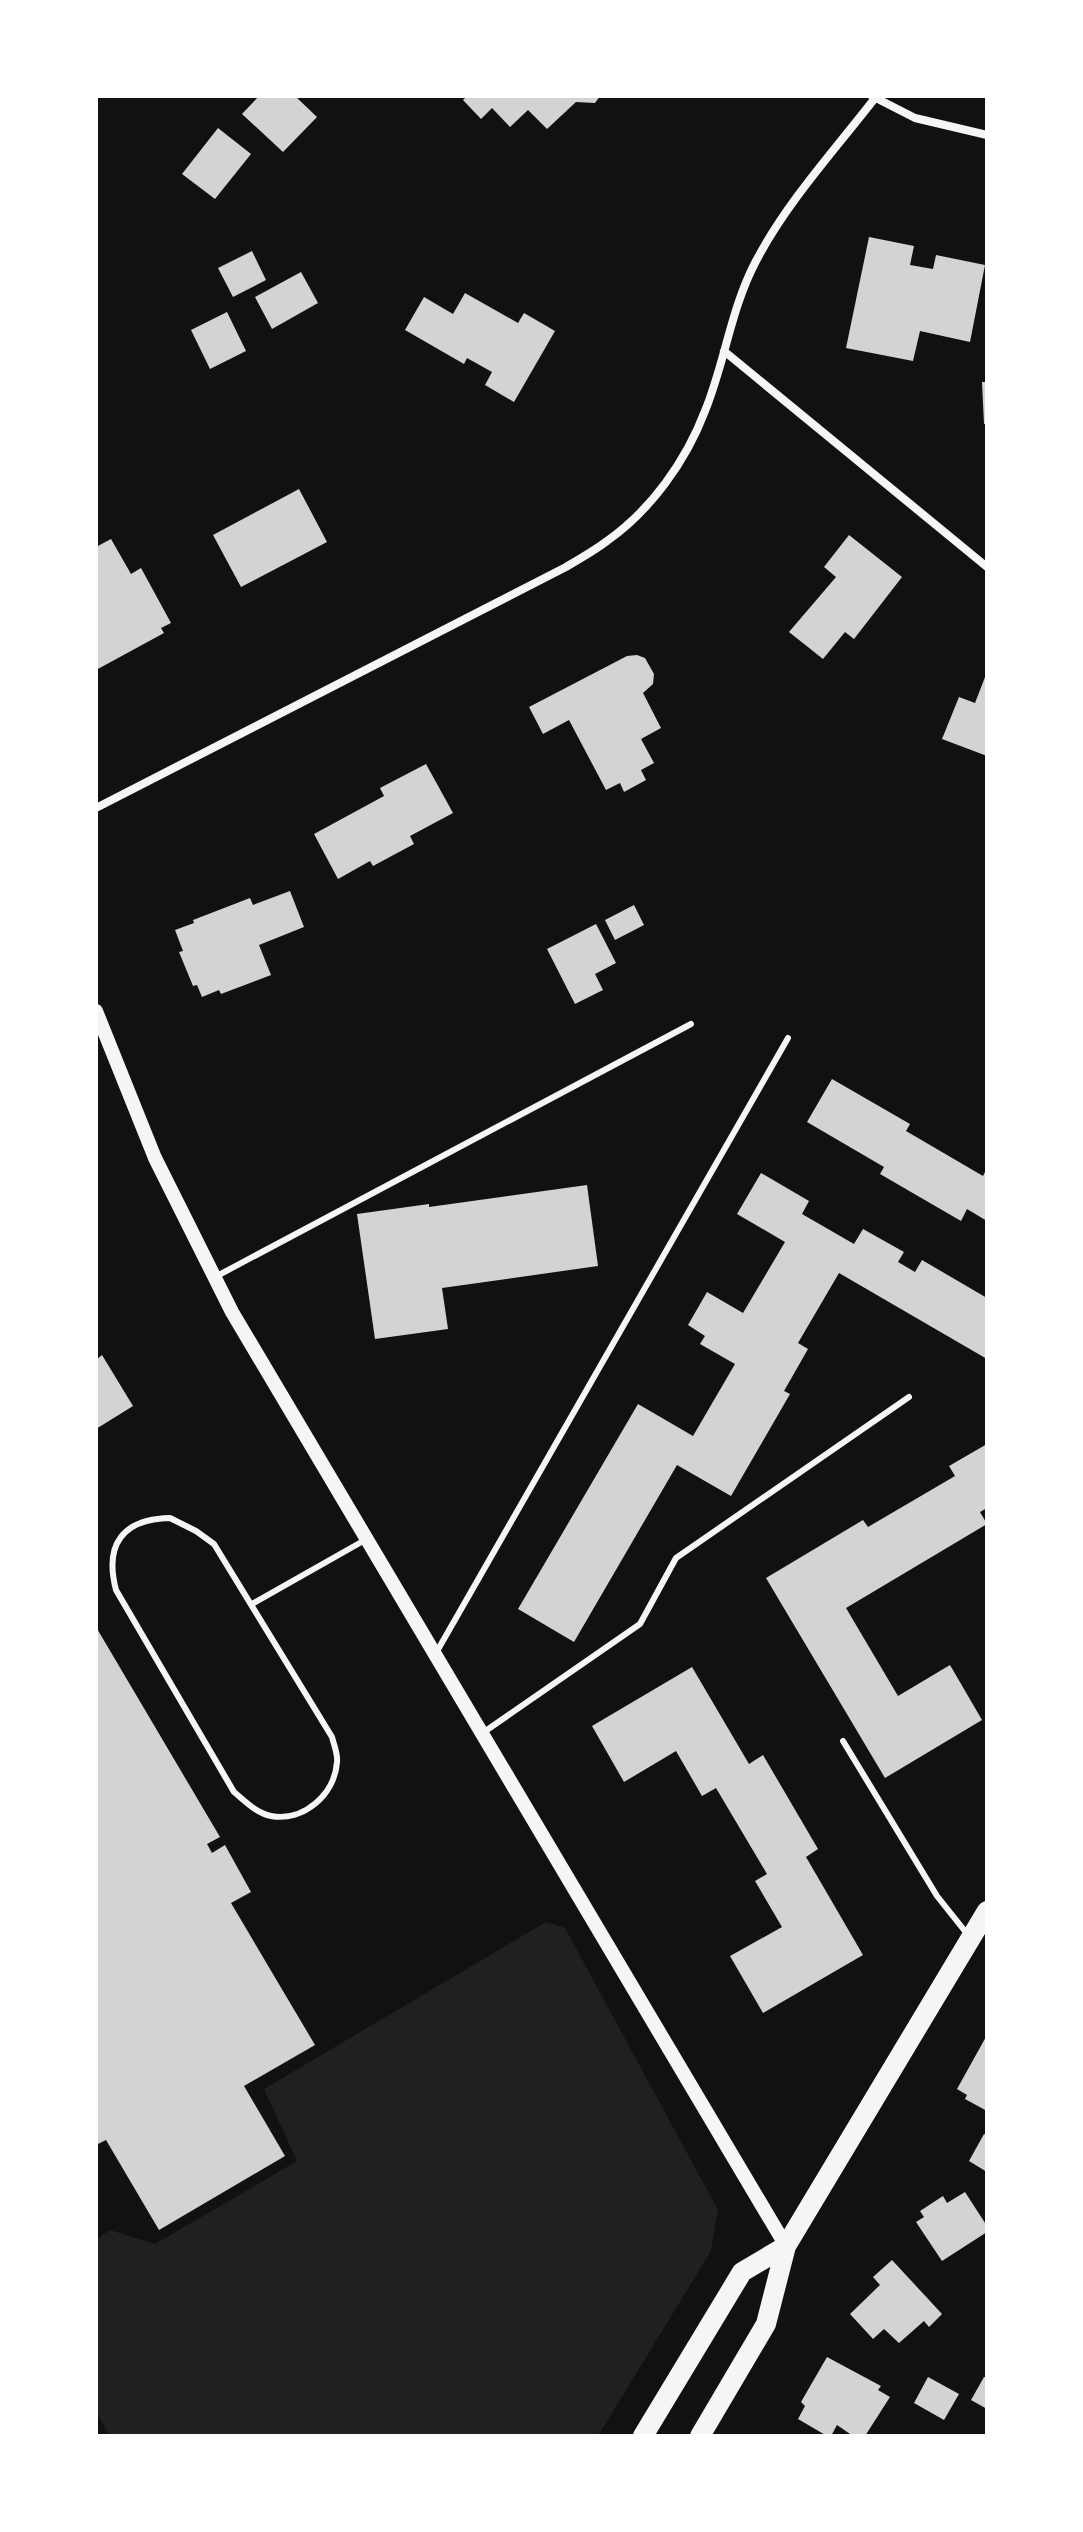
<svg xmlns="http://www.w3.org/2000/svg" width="1083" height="2532" viewBox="0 0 1083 2532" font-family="'Roboto Condensed',sans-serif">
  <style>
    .green { fill: #202020 }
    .building { fill: #d3d3d3 }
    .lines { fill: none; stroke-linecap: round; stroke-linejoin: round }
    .service { stroke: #f5f5f5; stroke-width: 6 }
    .minor { stroke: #f5f5f5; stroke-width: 8 }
    .tertiary { stroke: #f5f5f5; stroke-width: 14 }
    .primary { stroke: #f5f5f5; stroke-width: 20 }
  </style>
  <rect width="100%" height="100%" fill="#111"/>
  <!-- green -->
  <path class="green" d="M546,1922L565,1928L718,2210L711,2251L598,2436H110L96,2412V2239L110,2230L155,2244L297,2161L264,2089Z"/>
  <!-- building -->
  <path class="building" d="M259,96H295L317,117L283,152L242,114Z
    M467,96H600L595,103L576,102L547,129L528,110L510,127L492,108L481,119L463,100Z
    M218,128L251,154L215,199L182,174Z
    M869,237L914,246L910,265L933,269L936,255L985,265L970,342L920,331L913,361L846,348Z
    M252,251L266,280L233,297L218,268Z
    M301,272L318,303L272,329L255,297Z
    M465,293L518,323L524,313L555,331L514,402L485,385L492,372L467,358L464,364L405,330L424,297L453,314Z
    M227,312L246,351L210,369L191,330Z
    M982,382H987V424H984Z
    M299,489L327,542L241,587L213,535Z
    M849,535L902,577L854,639L845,632L823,659L789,632L836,577L824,567Z
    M111,539L131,574L141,568L171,623L161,628L164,633L96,670V547Z
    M637,655L645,658L654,674L653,684L643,693L661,728L641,739L654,763L641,770L646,780L624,792L620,783L606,790L569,720L543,734L529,707L627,656Z
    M987,672V756L942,739L959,697L975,703Z
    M426,764L453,813L410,836L414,844L373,866L370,861L338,879L314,834L384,796L380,788Z
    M290,891L304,927L259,945L271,975L221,994L219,990L202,997L197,985L193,986L179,952L183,951L175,930L194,923L193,920L250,898L253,905Z
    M634,905L644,925L615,940L605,920Z
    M596,924L616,963L595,974L603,990L575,1004L547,949Z
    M832,1079L910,1124L906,1131L983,1176L987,1168V1221L967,1209L961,1221L880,1174L884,1167L807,1122Z
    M761,1173L809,1201L802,1214L854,1244L863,1229L904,1252L898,1262L915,1272L922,1260L987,1298V1359L839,1273L798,1343L808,1349L784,1391L790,1394L731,1496L677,1465L574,1642L518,1609L638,1404L693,1436L735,1364L700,1344L705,1336L688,1325L707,1292L743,1313L785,1242L737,1214Z
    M587,1185L598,1266L442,1288L448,1329L375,1339L357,1214L429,1204V1207Z
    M102,1355L133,1406L96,1429V1360Z
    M987,1444V1508L980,1512L987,1524L846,1608L898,1696L950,1665L982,1720L885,1778L766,1578L863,1520L868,1527L955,1476L949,1466Z
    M96,1627L220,1837L207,1844L212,1853L225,1845L251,1892L231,1903L315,2045L244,2086L285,2156L159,2230L106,2140L96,2145Z
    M692,1667L749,1764L763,1755L818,1849L806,1857L863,1955L763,2013L730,1956L782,1927L755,1881L767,1874L716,1788L702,1796L676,1751L624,1782L592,1726Z
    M987,2035V2111L965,2099L967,2095L957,2089Z
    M984,2134L987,2135V2172L969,2161Z
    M965,2192L987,2226V2232L942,2261L916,2222L924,2217L920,2211L943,2196L947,2203Z
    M892,2260L942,2314L929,2327L924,2321L899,2343L884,2329L873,2339L850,2314L880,2285L873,2277Z
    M827,2357L881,2386L878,2390L890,2397L865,2436H853L837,2425L831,2436H827L798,2419L805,2406L801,2402Z
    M928,2377L959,2394L944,2420L914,2403Z
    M984,2377L987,2378V2409L971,2400Z"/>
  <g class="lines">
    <!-- service -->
    <path class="service" d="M215,1277L691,1024
      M170,1518L196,1531L214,1544L332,1737C334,1745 338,1754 337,1762C335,1794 304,1822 271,1816C256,1813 245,1801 234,1792L116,1590C104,1544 123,1519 170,1518Z
      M252,1604L365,1540
      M436,1653L788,1038
      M484,1732L640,1624L676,1558L909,1397
      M843,1741L937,1896L968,1935"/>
    <!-- minor -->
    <path class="minor" d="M872,96L915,118L987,135
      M724,351L987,567
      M96,808L566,567C579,559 594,551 607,541C651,510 686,461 705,411C725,362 731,308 756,261C787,202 834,151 875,98"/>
    <!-- tertiary -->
    <path class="tertiary" d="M96,1011L155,1158L232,1312L786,2246"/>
    <!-- primary -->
    <path class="primary" d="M643,2436L742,2272L786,2246
      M700,2436L766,2324L786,2246L987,1911"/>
  </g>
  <!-- border -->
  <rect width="1083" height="2532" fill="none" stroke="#ffffff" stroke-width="196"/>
</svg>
